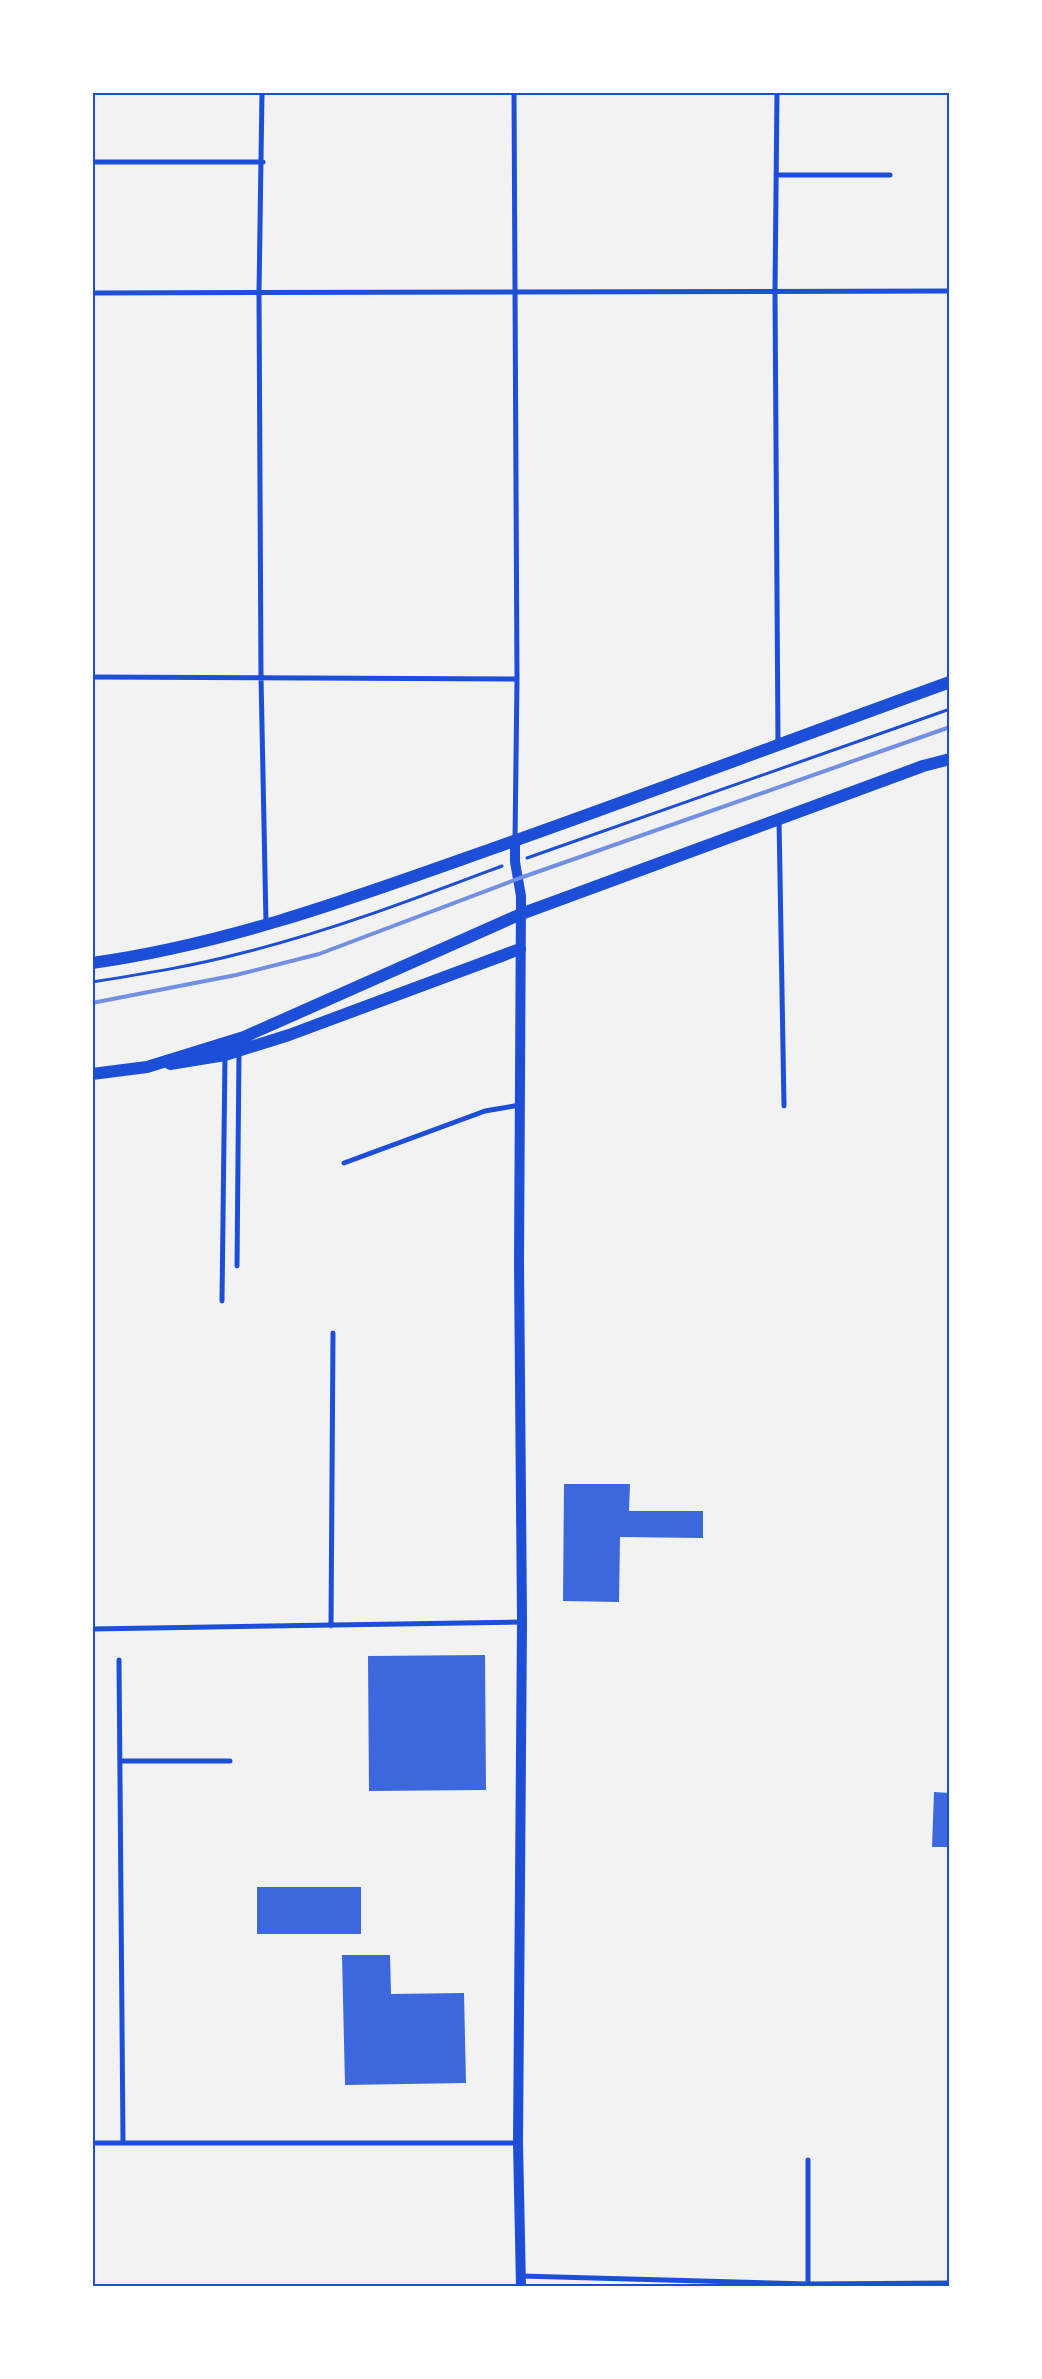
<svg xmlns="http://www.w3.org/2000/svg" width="1042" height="2379" viewBox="0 0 1042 2379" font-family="'DM Sans',sans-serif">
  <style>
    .building { fill: #3d67dc }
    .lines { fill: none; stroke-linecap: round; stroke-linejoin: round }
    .path { stroke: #1d4ed8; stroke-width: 3 }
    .minor { stroke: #1d4ed8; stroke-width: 5 }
    .secondary { stroke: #1d4ed8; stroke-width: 10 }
    .primary { stroke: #1d4ed8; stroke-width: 12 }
    .rail { stroke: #7290e2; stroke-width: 4 }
    .neatline { fill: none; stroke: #1d4ed8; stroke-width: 2 }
  </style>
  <rect width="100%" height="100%" fill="#f2f2f2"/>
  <!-- building -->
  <path class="building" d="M564,1484H630L629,1511H703V1538L620,1537L619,1602L563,1601Z
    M485,1655L486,1790L369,1791L368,1656Z
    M934,1792L950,1793V1847H932Z
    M257,1887H361V1934H257Z
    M342,1955H390L391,1994L464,1993L466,2083L345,2085Z"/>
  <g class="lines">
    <!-- path -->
    <path class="path" d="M527,858L950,709
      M92,982C143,974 193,966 242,953C331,931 417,898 502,866"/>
    <!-- minor -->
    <path class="minor" d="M262,92L259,293L261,677L266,923
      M514,92L517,679L515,841
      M777,92L775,292L778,745
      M92,162H263
      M776,175H890
      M92,293L950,291
      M92,677L517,679
      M779,819L784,1106
      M344,1163L485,1111L520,1105
      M237,1266L239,1052
      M222,1301L225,1055
      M331,1626L333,1333
      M92,1629L522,1622
      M119,1660L123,2143
      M120,1761H230
      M92,2143H518
      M808,2160V2286
      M521,2276L808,2284L950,2283"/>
    <!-- secondary -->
    <path class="secondary" d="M515,841V862L521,896L519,1263L522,1622L518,2143L521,2286"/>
    <!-- primary -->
    <path class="primary" d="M92,963C221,945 342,902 463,859C626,802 787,741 950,682
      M170,1064L225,1055L289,1035L520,949
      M92,1074L147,1067L244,1037L521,914L923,766L950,759"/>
    <!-- rail -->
    <path class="rail" d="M92,1003L236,975L319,954L520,878L950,727"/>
  </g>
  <!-- border -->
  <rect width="1042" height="2379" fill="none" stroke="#ffffff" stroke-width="188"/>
  <rect x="94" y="94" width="854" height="2191" class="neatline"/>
</svg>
